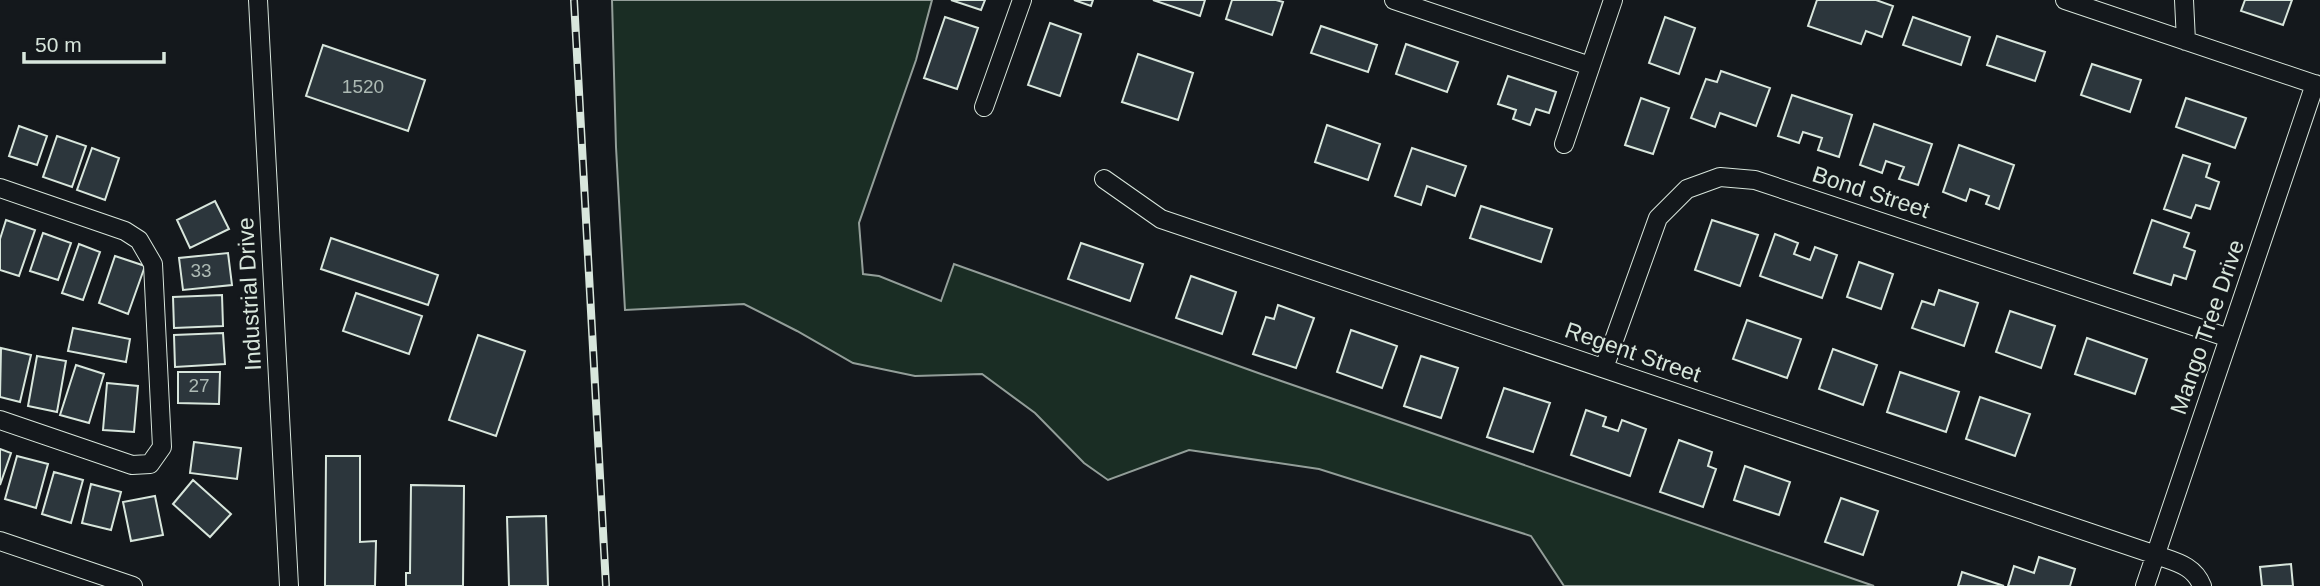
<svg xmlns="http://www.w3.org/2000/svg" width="2320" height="586" viewBox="0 0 2320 586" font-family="Arial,sans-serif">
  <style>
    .green { fill: #1a2d24; stroke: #939e99; stroke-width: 2 }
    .building { fill: #2c363c; stroke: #d8e6dc; stroke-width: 2 }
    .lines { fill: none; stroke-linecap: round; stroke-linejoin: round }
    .minor-casing { stroke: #d8e6dc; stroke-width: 20 }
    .minor { stroke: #14181c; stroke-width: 18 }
    .rail-casing { stroke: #d8e6dc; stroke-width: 8 }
    .rail { stroke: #14181c; stroke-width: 5; stroke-dasharray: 16; stroke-linecap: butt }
    .labels { text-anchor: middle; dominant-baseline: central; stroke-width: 5; stroke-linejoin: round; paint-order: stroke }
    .number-label { font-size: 19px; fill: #adbab4 }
    .street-label { font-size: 23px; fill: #d8e6dc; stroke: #14181c }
  </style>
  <rect width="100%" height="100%" fill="#14181c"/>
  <!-- green -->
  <path class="green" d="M612,0H932L916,60L859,223L863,274L879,276L941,301L954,264L1261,374L1874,586H1564L1531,536L1319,469L1189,450L1108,480L1084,463L1035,413L982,374L915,376L853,363L797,331L744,304L625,310L616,147Z"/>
  <!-- building -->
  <path class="building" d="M951,0H985L981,10Z
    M1074,0H1093L1091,6Z
    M1153,0H1205L1200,16Z
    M1232,0H1276L1283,2L1272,35L1226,19Z
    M1817,0H1876L1893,6L1882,37L1866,31L1861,44L1808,26Z
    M2245,0H2292L2283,25L2241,11Z
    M945,17L978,28L957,89L924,78Z
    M1665,17L1695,28L1679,74L1649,63Z
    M1913,17L1970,37L1961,65L1903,45Z
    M1050,23L1081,34L1060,96L1028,85Z
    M1321,26L1377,45L1368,72L1311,53Z
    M1997,36L2045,52L2035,81L1987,65Z
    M1406,44L1458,62L1447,92L1396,74Z
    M323,45L425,80L408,131L306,96Z
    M1138,54L1193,73L1178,120L1122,102Z
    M2092,64L2141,80L2130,112L2081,95Z
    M1721,71L1770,88L1756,126L1720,113L1715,127L1691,118L1706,79L1717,82Z
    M1508,76L1556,92L1549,113L1536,109L1530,125L1513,119L1516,110L1498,104Z
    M1792,95L1852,115L1839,157L1818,150L1822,138L1803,132L1799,143L1778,136Z
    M1641,98L1669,108L1653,154L1625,145Z
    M2186,98L2246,118L2235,148L2176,127Z
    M1874,124L1932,144L1918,185L1899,179L1904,167L1886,161L1882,173L1860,165Z
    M1327,125L1380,144L1368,180L1315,162Z
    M19,126L47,136L37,165L9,156Z
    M57,136L86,146L72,187L43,177Z
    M1959,145L2014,165L1999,209L1986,204L1989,196L1970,189L1966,201L1943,192Z
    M92,148L119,158L105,200L77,190Z
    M1412,148L1466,166L1455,196L1427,186L1421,205L1395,196Z
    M2183,155L2210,164L2206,177L2219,182L2210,209L2196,205L2191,218L2164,209Z
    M215,201L229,229L190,248L177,220Z
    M1481,206L1552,229L1541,262L1470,238Z
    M6,220L35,230L19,276L0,270V239Z
    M1712,220L1758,235L1740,286L1695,270Z
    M2152,220L2189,233L2184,247L2195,251L2186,279L2174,275L2171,285L2134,273Z
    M43,233L71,243L58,280L30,271Z
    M1775,234L1798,243L1794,254L1810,260L1815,247L1837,255L1822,298L1760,276Z
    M331,238L438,275L428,305L321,269Z
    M1081,243L1143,264L1130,301L1068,279Z
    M79,244L100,252L83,300L62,293Z
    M228,253L232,285L183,290L179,258Z
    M115,256L145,266L128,314L99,303Z
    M1859,262L1893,274L1881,309L1847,297Z
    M1191,276L1236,292L1222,334L1176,318Z
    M1939,290L1978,303L1964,346L1912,328L1922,301L1934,305Z
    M356,293L422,316L409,354L343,331Z
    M222,295L223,326L174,328L173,297Z
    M1278,305L1314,318L1296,368L1253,354L1266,317L1274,319Z
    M2010,311L2055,326L2041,368L1996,352Z
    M1747,320L1801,339L1787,378L1733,359Z
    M73,328L130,339L126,362L68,351Z
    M1351,330L1397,346L1382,388L1337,372Z
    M223,333L225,364L175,367L174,335Z
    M478,335L525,351L496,436L449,420Z
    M2087,338L2147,359L2135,394L2075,374Z
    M1,348L31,355L20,402L0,397Z
    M1833,349L1877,365L1863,405L1819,389Z
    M37,356L66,361L57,412L28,406Z
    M1421,356L1458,368L1441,418L1404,406Z
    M76,365L104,374L89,423L60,415Z
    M178,372H220L219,404L178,403Z
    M1900,372L1959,392L1946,432L1887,412Z
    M107,383L138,386L134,432L103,430Z
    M1504,388L1550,403L1533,452L1487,437Z
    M1980,397L2030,414L2015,456L1966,439Z
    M1586,410L1606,417L1603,426L1618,431L1622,420L1646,429L1630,476L1571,455Z
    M1679,440L1712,452L1708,466L1716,469L1703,507L1660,492Z
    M194,442L241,448L237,479L190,473Z
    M0,449L11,453L0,485Z
    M17,456L48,464L36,508L5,499Z
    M326,456H360V542L376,541L375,586H325Z
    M1745,466L1790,482L1779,515L1734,500Z
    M54,472L83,480L71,523L42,514Z
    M193,480L231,514L210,537L173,504Z
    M91,484L121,492L111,530L82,523Z
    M411,485L464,486L463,586H406V573H410Z
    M155,496L163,535L131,541L123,502Z
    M1841,498L1878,511L1863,555L1825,542Z
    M546,516L548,586H509L507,517Z
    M2039,557L2075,569L2070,586H2008L2014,566L2034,573Z
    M2291,564L2293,586H2262L2260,567Z
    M1962,572L2004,586H1958Z"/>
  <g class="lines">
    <defs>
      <path id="minor" d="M258,0L289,586
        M1394,0L1590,66
        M2065,0L2320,86
        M2184,0L2186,41
        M984,107L1022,0
        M1564,144L1613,0
        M1104,179L1161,219L2156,555C2175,562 2194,565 2202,586
        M0,188L125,231L139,240L153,264L162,447L150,464L132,465L0,420
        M1604,368L1658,218L1687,189L1720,177L1755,180L2229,338
        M0,541L133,586
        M2145,586L2315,84"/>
    </defs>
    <!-- minor casing -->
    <use href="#minor" class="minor-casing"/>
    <!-- minor -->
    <use href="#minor" class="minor"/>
    <defs>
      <path id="rail" d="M574,0L606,586"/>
    </defs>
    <!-- rail casing -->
    <use href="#rail" class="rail-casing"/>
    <!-- rail -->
    <use href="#rail" class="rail"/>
  </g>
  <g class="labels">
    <!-- number labels -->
    <g class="number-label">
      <text x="363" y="86">1520</text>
      <text x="201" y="270">33</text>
      <text x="199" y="385">27</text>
    </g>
    <!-- street labels -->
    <g class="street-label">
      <text transform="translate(1871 192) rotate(18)">Bond Street</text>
      <text transform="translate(249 294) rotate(-93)">Industrial Drive</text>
      <text transform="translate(2207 327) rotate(-71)">Mango Tree Drive</text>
      <text transform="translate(1633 352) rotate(19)">Regent Street</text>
    </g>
  </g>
  <!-- scale -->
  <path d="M24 52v10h140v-10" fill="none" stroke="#d8e6dc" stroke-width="3.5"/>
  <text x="35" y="52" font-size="21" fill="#d8e6dc" stroke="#14181c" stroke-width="5" paint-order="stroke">50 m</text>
</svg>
